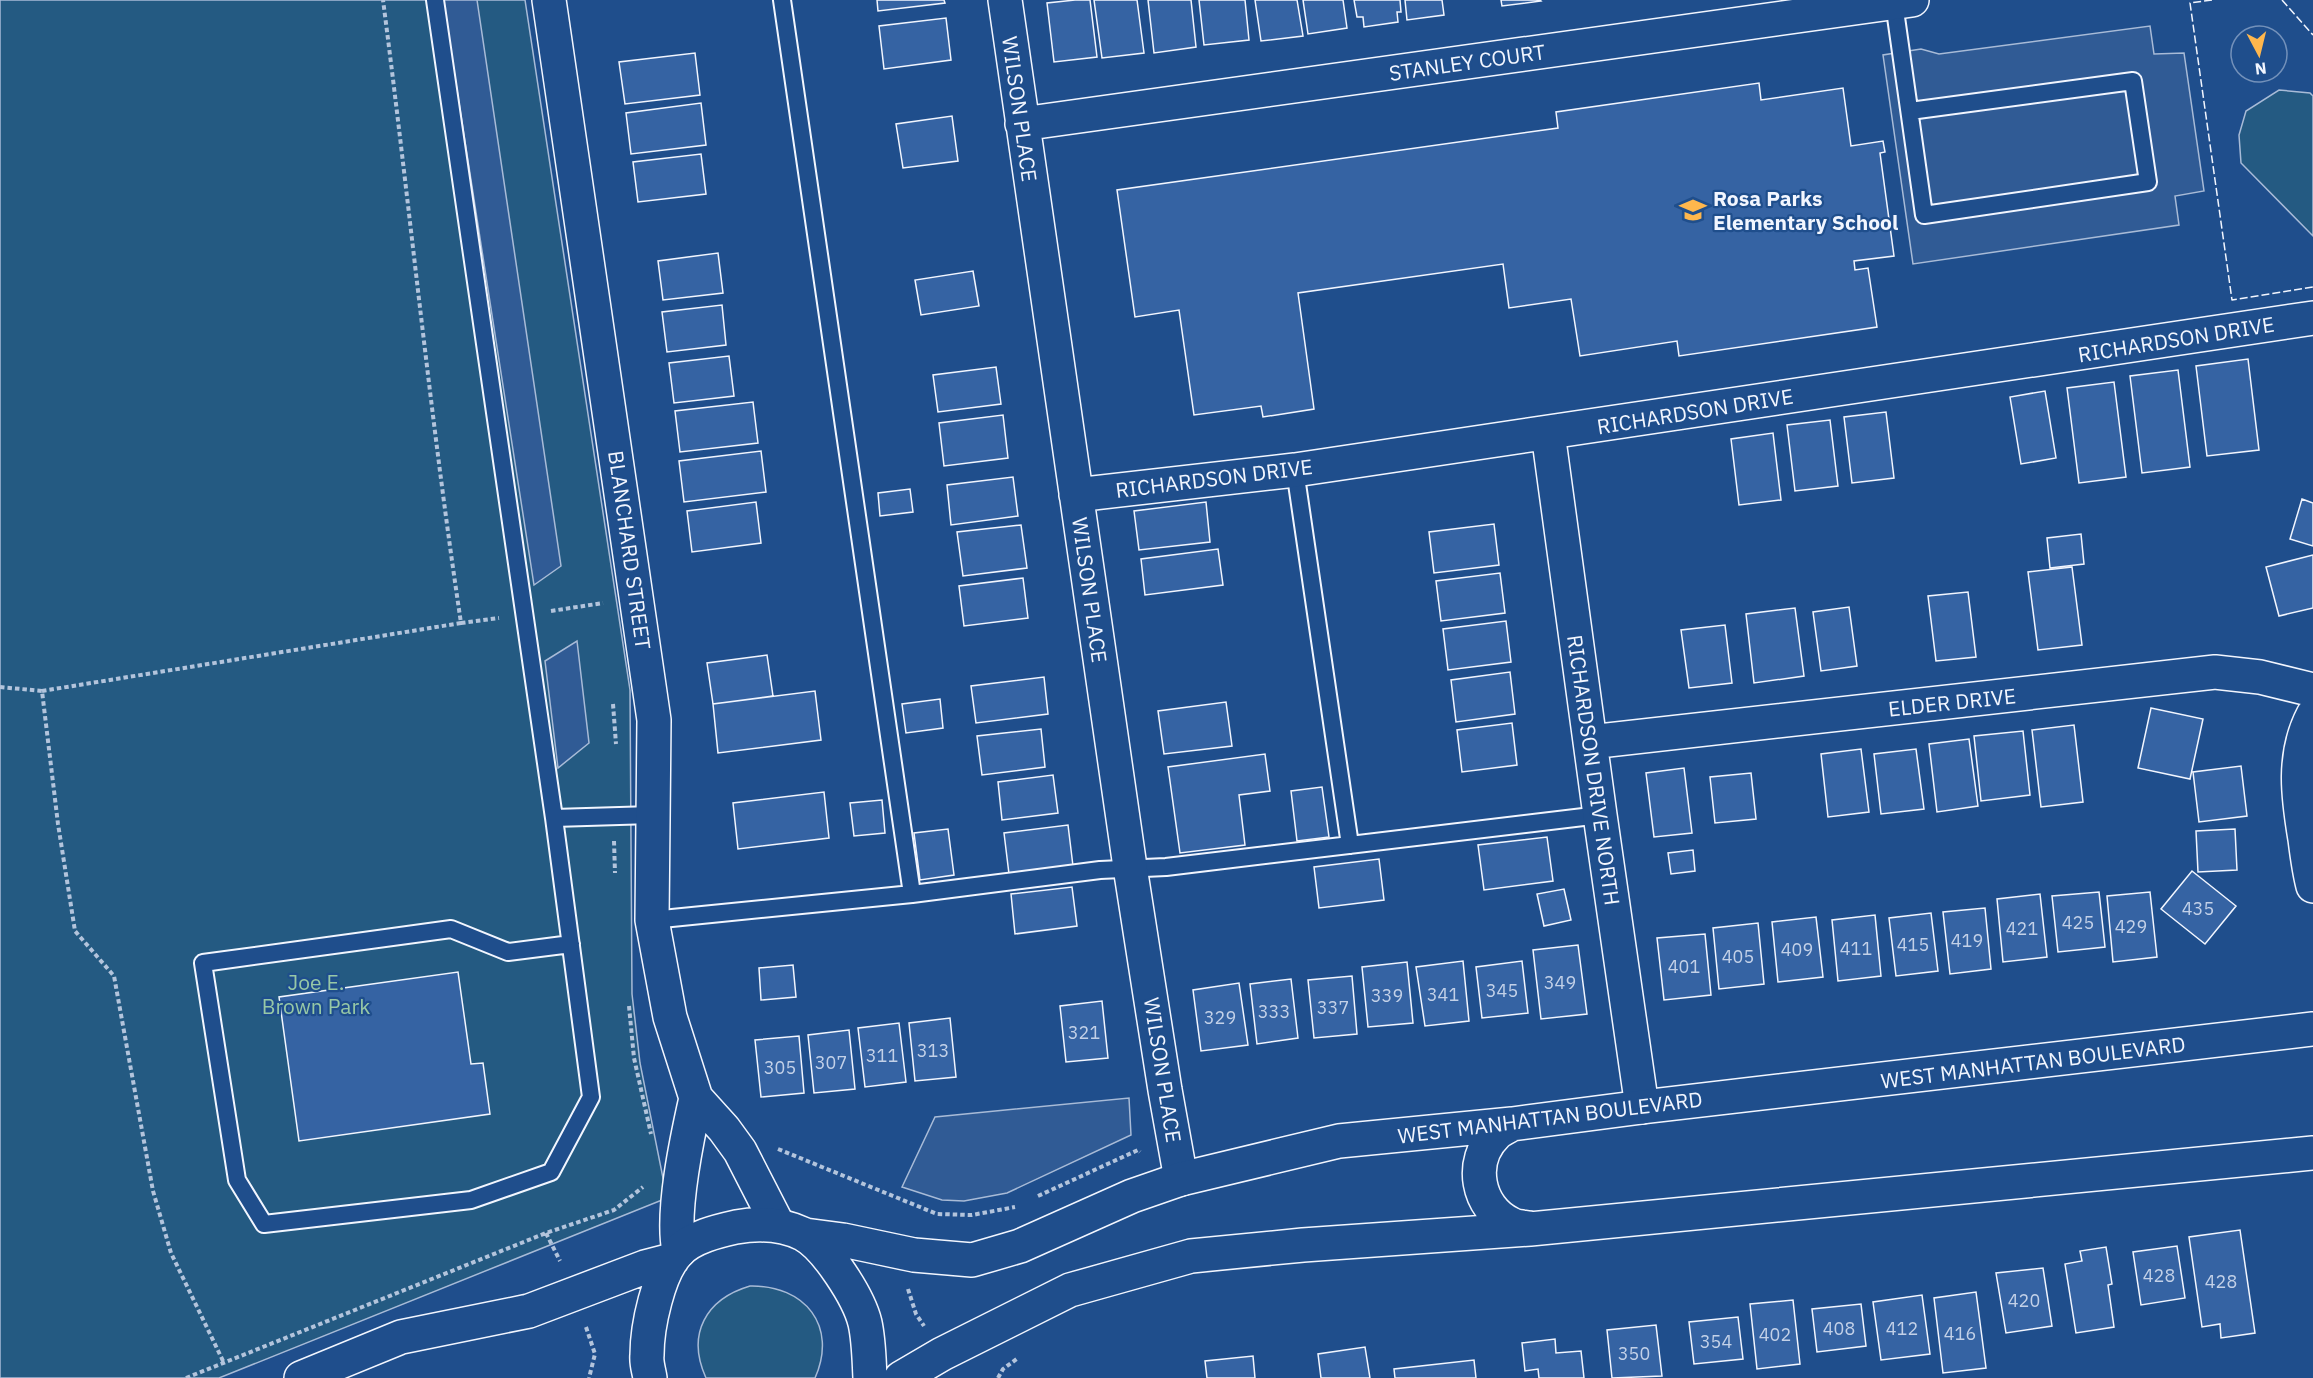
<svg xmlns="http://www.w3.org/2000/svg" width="2313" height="1378" viewBox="0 0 2313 1378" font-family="'IBM Plex Sans',sans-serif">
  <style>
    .green { fill: #245a82; stroke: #a8bbd7; stroke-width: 1.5 }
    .parking { fill: #305b95; stroke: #a8bbd7; stroke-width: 1.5 }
    .building { fill: #3563a3; stroke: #f2f6ff; stroke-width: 1.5 }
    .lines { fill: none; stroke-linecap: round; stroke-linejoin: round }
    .service-casing { stroke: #f2f6ff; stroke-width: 20 }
    .minor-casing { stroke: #f2f6ff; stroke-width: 36 }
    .secondary-casing { stroke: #f2f6ff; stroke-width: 36 }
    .path { stroke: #b3c4dc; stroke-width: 4; stroke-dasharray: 4.5 3; stroke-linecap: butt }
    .service { stroke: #1f4e8c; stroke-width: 16 }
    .minor { stroke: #1f4e8c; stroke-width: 33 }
    .secondary { stroke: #1f4e8c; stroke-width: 33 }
    .fence { stroke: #f2f6ff; stroke-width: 1.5; stroke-dasharray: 8 3; stroke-linecap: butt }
    .labels { text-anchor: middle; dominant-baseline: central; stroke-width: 4.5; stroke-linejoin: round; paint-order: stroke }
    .number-label { font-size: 18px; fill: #c3d1e8 }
    .street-label { font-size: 21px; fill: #f2f6ff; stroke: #1f4e8c }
    .poi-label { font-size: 21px; font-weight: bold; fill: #f2f6ff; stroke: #1f4e8c; text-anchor: start }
    .park-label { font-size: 21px; fill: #97c8a6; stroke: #1f4e8c }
  </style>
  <rect width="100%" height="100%" fill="#1f4e8c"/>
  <!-- green -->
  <path class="green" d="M0,0H525L630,690L632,994L640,1063L667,1198L219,1378H0Z
    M2279,90L2310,93L2313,96V236L2241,163L2239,135L2246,111Z
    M750,1286C805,1285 838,1326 815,1378H706C686,1334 706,1299 750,1286Z"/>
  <!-- parking -->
  <path class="parking" d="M443,0H477L561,566L534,585Z
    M2150,26L2154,54L2184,53L2204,191L2175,196L2179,225L1913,264L1883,55L1921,49L1939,54Z
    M577,641L589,743L558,768L545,661Z
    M1129,1098L1131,1135L1007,1193L964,1201L942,1200L902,1187L935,1117Z"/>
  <!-- building -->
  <path class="building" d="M877,0H944L945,3L878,11Z
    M1075,0H1090L1097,57L1054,62L1047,3Z
    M1094,0H1137L1144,53L1102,58Z
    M1148,0H1191L1196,47L1154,53Z
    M1199,0H1245L1249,40L1204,45Z
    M1255,0H1297L1303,36L1261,41Z
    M1303,0H1343L1347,28L1308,34Z
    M1354,0H1400L1401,12H1397L1398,22L1364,27L1363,17H1357Z
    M1405,0H1442L1444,15L1407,20Z
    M1501,0H1540L1541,1L1502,6Z
    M946,18L951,60L884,69L879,26Z
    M695,53L700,95L625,104L619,62Z
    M1759,83L1761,100L1843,88L1851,146L1883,141L1885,152L1880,153L1894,256L1854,261L1855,270L1868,268L1877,327L1679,356L1677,341L1580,356L1571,299L1509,308L1503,264L1298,293L1314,409L1263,417L1261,406L1194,415L1179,310L1135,317L1117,190L1558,128L1556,112Z
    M701,103L706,145L631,154L626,113Z
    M952,116L958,161L903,168L896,124Z
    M701,154L706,194L638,202L633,162Z
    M718,253L723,293L663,300L658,261Z
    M973,271L979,306L921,315L915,280Z
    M722,305L726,345L667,352L662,312Z
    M729,356L734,396L674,403L669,363Z
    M2248,359L2259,450L2207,456L2196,366Z
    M996,367L1001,404L938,412L933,375Z
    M2178,370L2190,467L2142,473L2130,376Z
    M2114,382L2126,477L2079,483L2067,388Z
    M2045,391L2056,458L2021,464L2010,397Z
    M753,402L758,443L680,452L675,411Z
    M1886,412L1894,478L1852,483L1844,417Z
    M1003,415L1008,458L944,466L939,423Z
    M1830,420L1838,486L1795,491L1787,425Z
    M1773,433L1781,500L1739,505L1731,439Z
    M761,451L766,492L684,502L679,461Z
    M1013,477L1018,516L951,525L947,485Z
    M910,489L913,512L880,516L878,493Z
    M2302,499L2313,503V546L2290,539Z
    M756,502L761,543L692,552L687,511Z
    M1206,502L1210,542L1139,550L1134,511Z
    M1494,524L1499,565L1434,573L1429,532Z
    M1021,525L1027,568L963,576L957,532Z
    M2081,534L2084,564L2050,568L2047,538Z
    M1218,549L1223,585L1145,595L1141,559Z
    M2313,555V608L2279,616L2266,567Z
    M2072,567L2082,645L2038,650L2028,572Z
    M1500,573L1505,613L1441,621L1436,581Z
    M1023,578L1028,618L964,626L959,586Z
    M1968,592L1976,657L1936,661L1928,596Z
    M1849,607L1857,666L1821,671L1813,612Z
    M1795,608L1804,676L1754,683L1746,614Z
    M1506,621L1511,662L1448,670L1443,629Z
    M1725,625L1732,683L1689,688L1681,630Z
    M767,655L773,696L713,704L707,663Z
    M1510,672L1515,714L1456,722L1451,680Z
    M1044,677L1048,714L976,723L971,686Z
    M815,691L821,740L718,753L713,704Z
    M940,699L943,728L906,733L902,704Z
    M1226,702L1232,746L1164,754L1158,711Z
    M2151,708L2203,719L2190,779L2138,768Z
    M1512,723L1517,765L1462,772L1457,730Z
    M2074,725L2083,802L2041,807L2032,730Z
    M1041,729L1045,767L982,775L977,736Z
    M2023,731L2030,795L1981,801L1974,736Z
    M1969,739L1978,806L1937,812L1929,744Z
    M1861,749L1869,812L1828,817L1821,754Z
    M1916,749L1924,809L1881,814L1874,754Z
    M1265,754L1270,791L1239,795L1245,845L1180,853L1168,767Z
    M2241,766L2247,816L2199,822L2193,772Z
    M1684,768L1692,833L1654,837L1646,773Z
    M1751,773L1756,819L1715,823L1710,777Z
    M1053,775L1058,813L1002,820L998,782Z
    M1322,787L1329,837L1297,841L1291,791Z
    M824,792L829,838L738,849L733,803Z
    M882,800L885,833L854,836L850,803Z
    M1068,825L1073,866L1009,874L1004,833Z
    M948,829L954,875L920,880L914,833Z
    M2235,829L2237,870L2198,872L2196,831Z
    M1547,837L1553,881L1484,890L1478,845Z
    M1693,850L1695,871L1671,874L1668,853Z
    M1379,859L1384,900L1319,908L1314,867Z
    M2192,871L2236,906L2205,944L2161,909Z
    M1072,887L1077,926L1015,934L1011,894Z
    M1564,889L1571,920L1544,926L1537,894Z
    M2099,892L2105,947L2058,952L2052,896Z
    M2150,892L2157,957L2113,962L2107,896Z
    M2040,894L2047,957L2003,962L1997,899Z
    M1985,908L1991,969L1950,974L1943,912Z
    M1931,913L1938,971L1896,976L1889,918Z
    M1875,915L1881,976L1838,981L1832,920Z
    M1816,917L1823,977L1778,982L1772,922Z
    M1758,923L1764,984L1719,989L1713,928Z
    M1705,934L1711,995L1664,1000L1657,938Z
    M1578,945L1587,1014L1541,1019L1533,950Z
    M1463,961L1469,1021L1425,1026L1416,967Z
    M1522,961L1528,1013L1482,1018L1476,967Z
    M1407,962L1413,1023L1368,1027L1362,967Z
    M793,965L796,997L761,1000L759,968Z
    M458,972L471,1064L483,1063L490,1114L299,1141L279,997Z
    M1352,976L1357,1034L1314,1038L1308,980Z
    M1291,979L1298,1038L1257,1044L1250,984Z
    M1239,983L1248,1045L1201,1051L1193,990Z
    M1102,1001L1108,1058L1066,1062L1060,1006Z
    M950,1018L956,1077L915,1081L909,1023Z
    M899,1023L906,1082L865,1087L858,1028Z
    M849,1030L855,1089L814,1093L808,1035Z
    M799,1036L804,1093L761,1097L755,1040Z
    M2240,1230L2255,1333L2221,1338L2220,1324L2202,1327L2189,1237Z
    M2177,1246L2185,1298L2141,1305L2133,1252Z
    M2106,1247L2112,1284L2108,1285L2114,1327L2076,1333L2065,1264L2082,1261L2080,1251Z
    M2043,1268L2052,1326L2006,1333L1996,1273Z
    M1976,1292L1986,1368L1943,1373L1934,1298Z
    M1922,1295L1930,1354L1881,1360L1873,1302Z
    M1793,1300L1800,1364L1757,1369L1750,1304Z
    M1861,1304L1866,1346L1817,1352L1812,1309Z
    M1738,1317L1743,1359L1694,1364L1689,1322Z
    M1656,1325L1662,1376L1612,1378L1607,1330Z
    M1555,1339L1556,1353L1581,1351L1584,1378H1539L1538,1369L1525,1371L1522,1343Z
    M1365,1347L1370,1378H1321L1318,1354Z
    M1253,1356L1255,1378H1207L1205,1361Z
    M1474,1360L1476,1378H1395L1394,1369Z"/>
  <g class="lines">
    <defs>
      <path id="service" d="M435,0L554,818
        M782,0L912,894
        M1894,3L1924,215L2148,182L2133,81L1910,111
        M1295,470L1350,845
        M652,920L912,894L1100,870L1166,867L1600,815
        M571,944L508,952L451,929L203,963L237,1180L264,1224L471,1200L551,1172L591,1097L554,818L652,815"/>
      <path id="minor" d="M549,0L654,720L652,920L670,1017L696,1098L724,1129L740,1151L778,1225
        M1005,0L1130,867L1165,1090L1181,1179
        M1022,124L1912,0
        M1548,433L1600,815L1642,1107
        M1076,495L1295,470L2313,318
        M2313,715C2292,755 2298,797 2305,839C2307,855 2309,871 2313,886
        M1590,742L2215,672L2260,677L2313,690
        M679,1251C671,1212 687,1138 696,1098"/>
      <path id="secondary" d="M1512,1124C1507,1127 1500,1130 1496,1134C1468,1161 1477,1208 1511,1224C1516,1227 1523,1227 1529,1228
        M805,1235L843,1240L914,1255L972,1260L1020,1246L1132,1196L1181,1179L1339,1141L1512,1124L1642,1107L2313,1029
        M301,1378L401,1337L529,1311L645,1267L672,1260
        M650,1378C649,1371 646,1363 647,1355C647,1327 658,1273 678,1252C692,1237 718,1231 736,1227C759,1223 782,1224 803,1234C826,1246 859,1298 865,1323C869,1341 869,1360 870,1378
        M901,1378L942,1354L1070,1290L1191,1256L1303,1245L1530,1229L2313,1153"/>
    </defs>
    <!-- service casing -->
    <use href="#service" class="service-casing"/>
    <!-- minor casing -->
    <use href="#minor" class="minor-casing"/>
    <!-- secondary casing -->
    <use href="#secondary" class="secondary-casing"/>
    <!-- path -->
    <path class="path" d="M551,611L603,603
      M461,623L499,618
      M0,687L42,691L58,824L75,931L114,976L153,1191L171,1253L224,1363
      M42,691L461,623C430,416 410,208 383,0
      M613,704L616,744
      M614,841L615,873
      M629,1006L634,1058L651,1134
      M778,1149L937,1214L972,1215L1015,1207
      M1038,1196L1138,1150L1140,1152
      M546,1233L560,1261
      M908,1289L916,1314L924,1326
      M586,1327L595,1354L589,1378
      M186,1378L546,1233L614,1210L643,1187
      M998,1378L1003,1369L1018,1358"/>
    <!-- service -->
    <use href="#service" class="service"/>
    <!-- minor -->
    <use href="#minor" class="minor"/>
    <!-- secondary -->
    <use href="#secondary" class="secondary"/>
    <!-- fence -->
    <path class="fence" d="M2212,0L2190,3L2232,300L2313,287
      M2282,0L2313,35"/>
  </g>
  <!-- icons -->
  <defs>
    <symbol id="school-bare" viewBox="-9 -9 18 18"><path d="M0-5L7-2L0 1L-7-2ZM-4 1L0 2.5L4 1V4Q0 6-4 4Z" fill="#ffb74d" stroke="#1f4e8c" stroke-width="2.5" paint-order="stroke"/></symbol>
  </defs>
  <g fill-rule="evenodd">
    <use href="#school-bare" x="1674" y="191" width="38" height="38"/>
  </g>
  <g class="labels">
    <!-- number labels -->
    <g class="number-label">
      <text x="2198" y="908">435</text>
      <text x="2078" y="922">425</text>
      <text x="2131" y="926">429</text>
      <text x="2022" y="928">421</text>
      <text x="1967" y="940">419</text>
      <text x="1913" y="944">415</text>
      <text x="1856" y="948">411</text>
      <text x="1797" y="949">409</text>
      <text x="1738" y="956">405</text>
      <text x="1684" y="966">401</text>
      <text x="1560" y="982">349</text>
      <text x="1502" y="990">345</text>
      <text x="1443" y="994">341</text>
      <text x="1387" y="995">339</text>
      <text x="1333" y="1007">337</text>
      <text x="1274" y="1011">333</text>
      <text x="1220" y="1017">329</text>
      <text x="1084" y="1032">321</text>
      <text x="933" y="1050">313</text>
      <text x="882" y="1055">311</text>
      <text x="831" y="1062">307</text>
      <text x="780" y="1067">305</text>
      <text x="2159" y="1275">428</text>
      <text x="2221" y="1281">428</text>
      <text x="2024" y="1300">420</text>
      <text x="1839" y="1328">408</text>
      <text x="1902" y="1328">412</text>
      <text x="1960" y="1333">416</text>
      <text x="1775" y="1334">402</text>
      <text x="1716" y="1341">354</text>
      <text x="1634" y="1353">350</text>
    </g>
    <!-- street labels -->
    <g class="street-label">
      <text transform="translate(1467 62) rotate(-8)">STANLEY COURT</text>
      <text transform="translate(1020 109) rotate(82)">WILSON PLACE</text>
      <text transform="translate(2176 339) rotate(-9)">RICHARDSON DRIVE</text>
      <text transform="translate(1695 411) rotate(-9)">RICHARDSON DRIVE</text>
      <text transform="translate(1214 478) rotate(-7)">RICHARDSON DRIVE</text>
      <text transform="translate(630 550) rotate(82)">BLANCHARD STREET</text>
      <text transform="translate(1090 590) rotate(82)">WILSON PLACE</text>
      <text transform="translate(1952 702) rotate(-6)">ELDER DRIVE</text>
      <text transform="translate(1594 770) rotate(82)">RICHARDSON DRIVE NORTH</text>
      <text transform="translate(2033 1062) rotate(-7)">WEST MANHATTAN BOULEVARD</text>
      <text transform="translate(1163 1070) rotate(81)">WILSON PLACE</text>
      <text transform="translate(1550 1117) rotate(-7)">WEST MANHATTAN BOULEVARD</text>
    </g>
    <!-- poi labels -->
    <g class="poi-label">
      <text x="1713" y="198">Rosa Parks<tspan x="1713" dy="24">Elementary School</tspan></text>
    </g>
    <!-- park labels -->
    <g class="park-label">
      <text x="316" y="982">Joe E.<tspan x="316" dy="24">Brown Park</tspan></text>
    </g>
  </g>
  <!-- north arrow -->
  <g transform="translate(2259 54) rotate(173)"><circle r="28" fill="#1f4e8c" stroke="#7391ba" stroke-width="1.5"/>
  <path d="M0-4.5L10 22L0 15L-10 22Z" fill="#ffb74d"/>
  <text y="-9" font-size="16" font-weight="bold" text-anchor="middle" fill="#f2f6ff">N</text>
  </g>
</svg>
